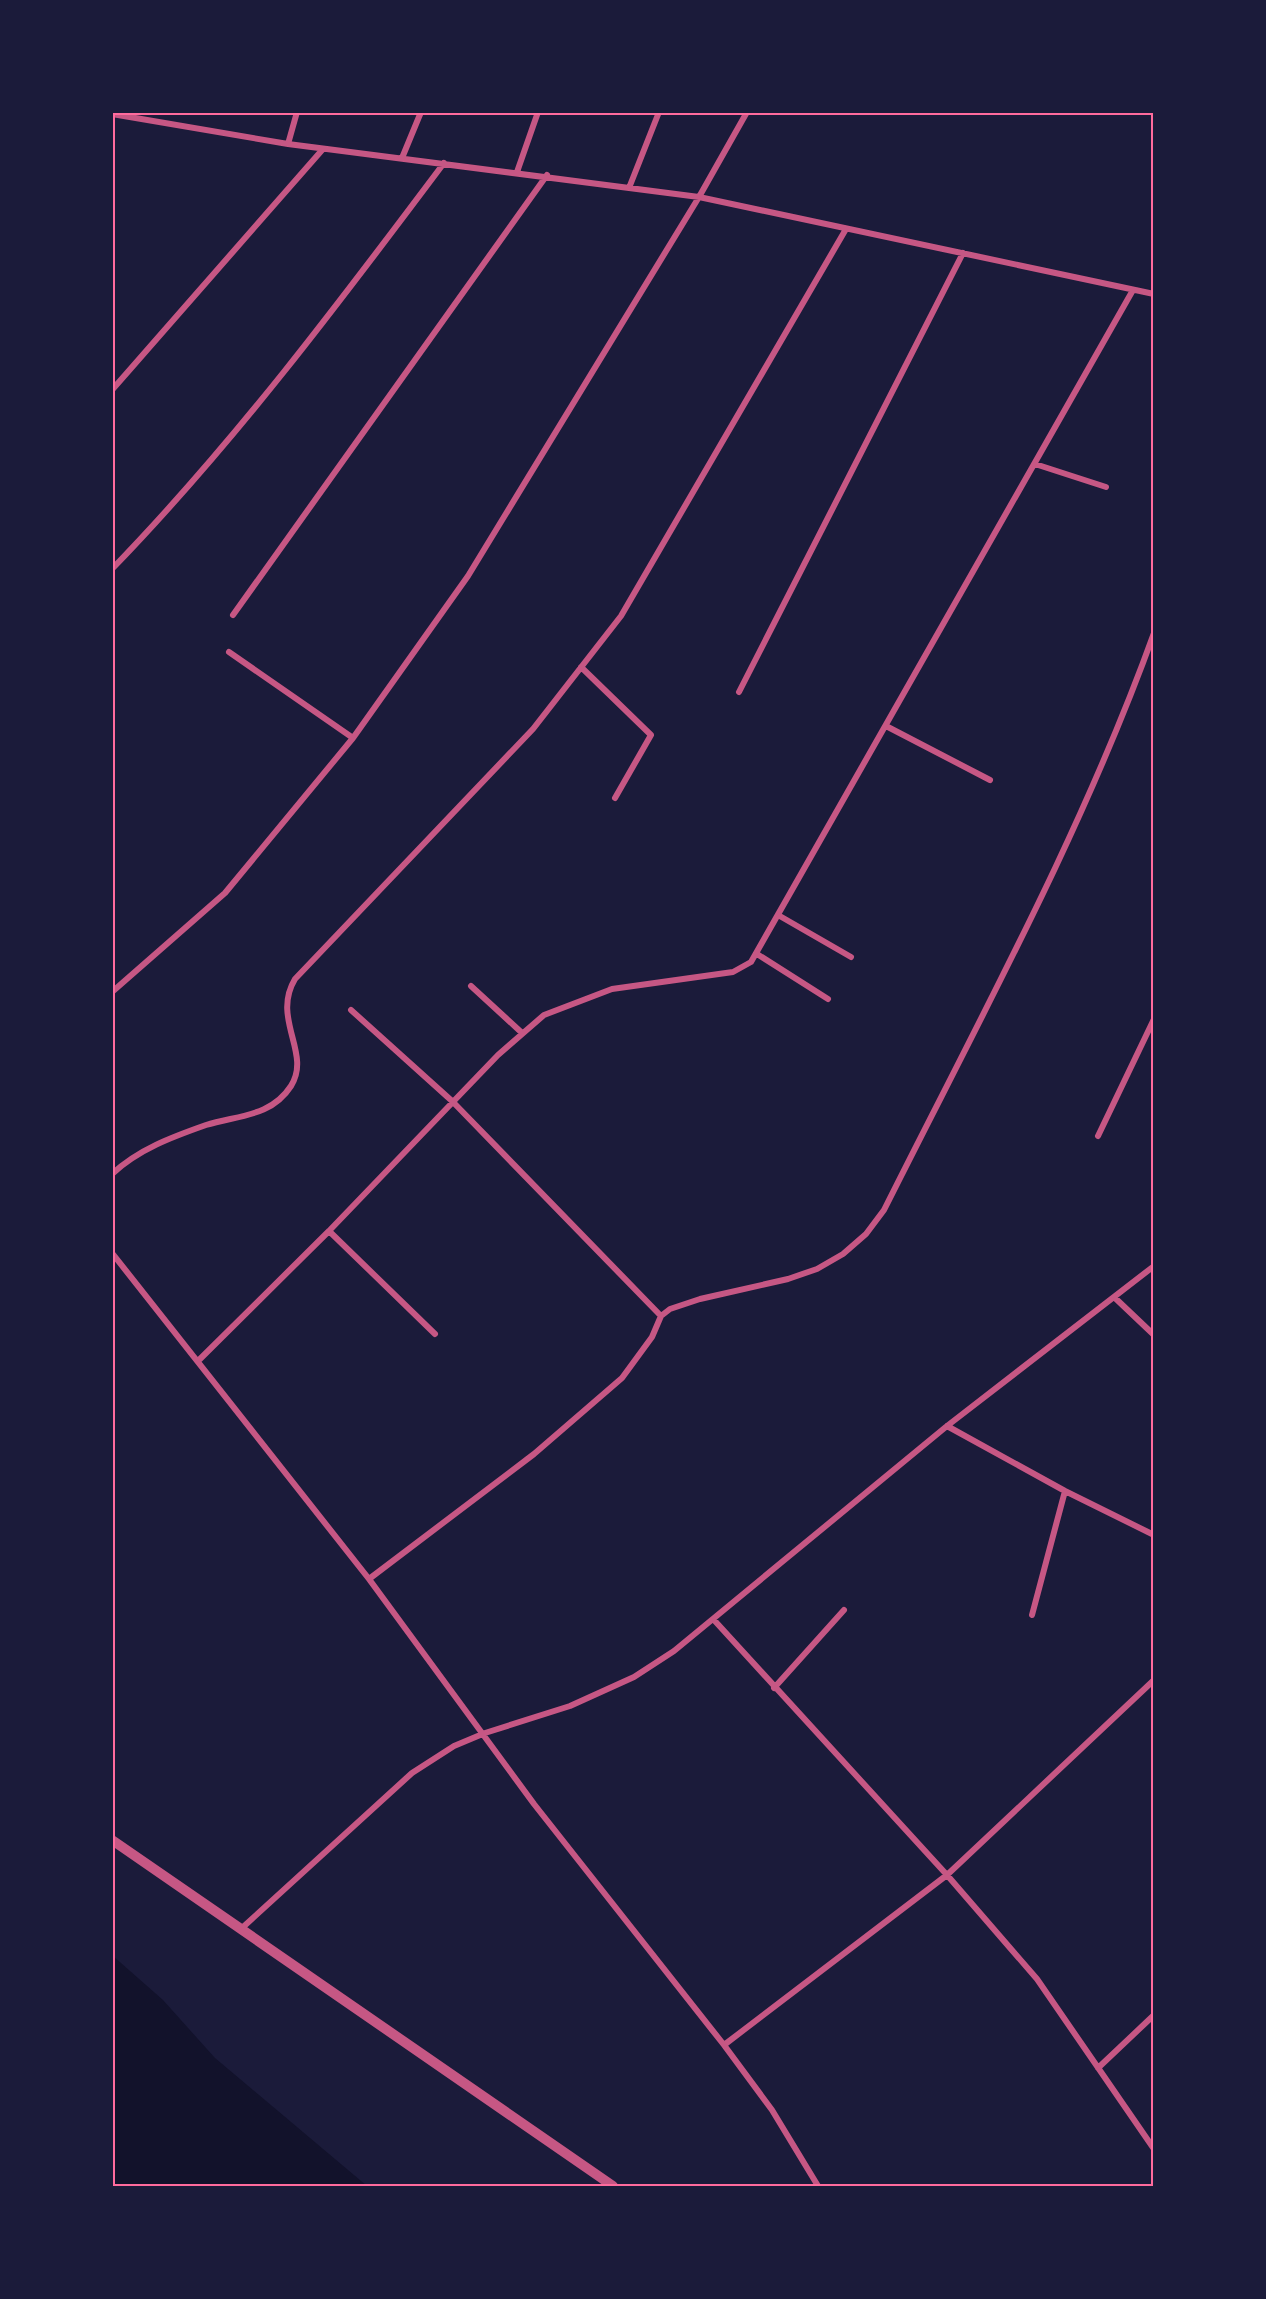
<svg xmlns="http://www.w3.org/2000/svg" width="1266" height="2299" viewBox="0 0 1266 2299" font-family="'Asap Condensed',sans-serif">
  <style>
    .water { fill: #12122b }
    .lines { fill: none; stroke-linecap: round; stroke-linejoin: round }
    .minor { stroke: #c65784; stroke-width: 6 }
    .tertiary { stroke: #c65784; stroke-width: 10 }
    .neatline { fill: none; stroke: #ff6b9d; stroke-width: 2 }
  </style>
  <rect width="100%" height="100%" fill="#1b1b3a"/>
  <!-- water -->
  <path class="water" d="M113,1956L163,2000L215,2058L367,2186H113Z"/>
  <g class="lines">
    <!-- minor -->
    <path class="minor" d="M112,114L288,144L699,197L1154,294
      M288,144L297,112
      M402,158L421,112
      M517,172L538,112
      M629,188L659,112
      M112,390L323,149
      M1035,464L1106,487
      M112,569C234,443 339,303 444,163
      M233,615L547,175
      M229,652L353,738
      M581,667L651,735L615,798
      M739,692L963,253
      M886,726L990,780
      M778,915L851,957
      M757,954L828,999
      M471,986L521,1032
      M112,992L225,893L353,738L468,576L699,197L747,112
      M351,1010L452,1101L661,1316
      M1098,1136L1154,1019
      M112,1174C139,1149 172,1137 206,1125C238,1115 271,1117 291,1086C312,1053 271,1019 295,979L533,729L621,616L846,229
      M329,1231L435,1334
      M112,1253L369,1579L534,1804L724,2045L772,2110L818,2186
      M1114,1297L1154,1335
      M198,1361L329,1231L498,1055L544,1015L612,989L733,972L751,962L1133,290
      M947,1426L1065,1491L1154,1535
      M369,1579L534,1454L622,1378L652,1337L661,1316L670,1309L700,1299L788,1279L817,1269L843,1254L866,1234L884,1210C979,1020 1082,833 1154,633
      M1032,1615L1065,1491
      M714,1620L947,1875L1037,1979L1154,2149
      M774,1688L844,1610
      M242,1928L412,1773L454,1746L485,1733L570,1706L634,1677L674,1651L947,1426L1154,1266
      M724,2045L947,1875L1154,1680
      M1098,2068L1154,2015"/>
    <!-- tertiary -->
    <path class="tertiary" d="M112,1840L613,2186"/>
  </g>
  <!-- border -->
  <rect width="1266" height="2299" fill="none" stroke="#1b1b3a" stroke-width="228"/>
  <rect x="114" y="114" width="1038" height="2071" class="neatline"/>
</svg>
